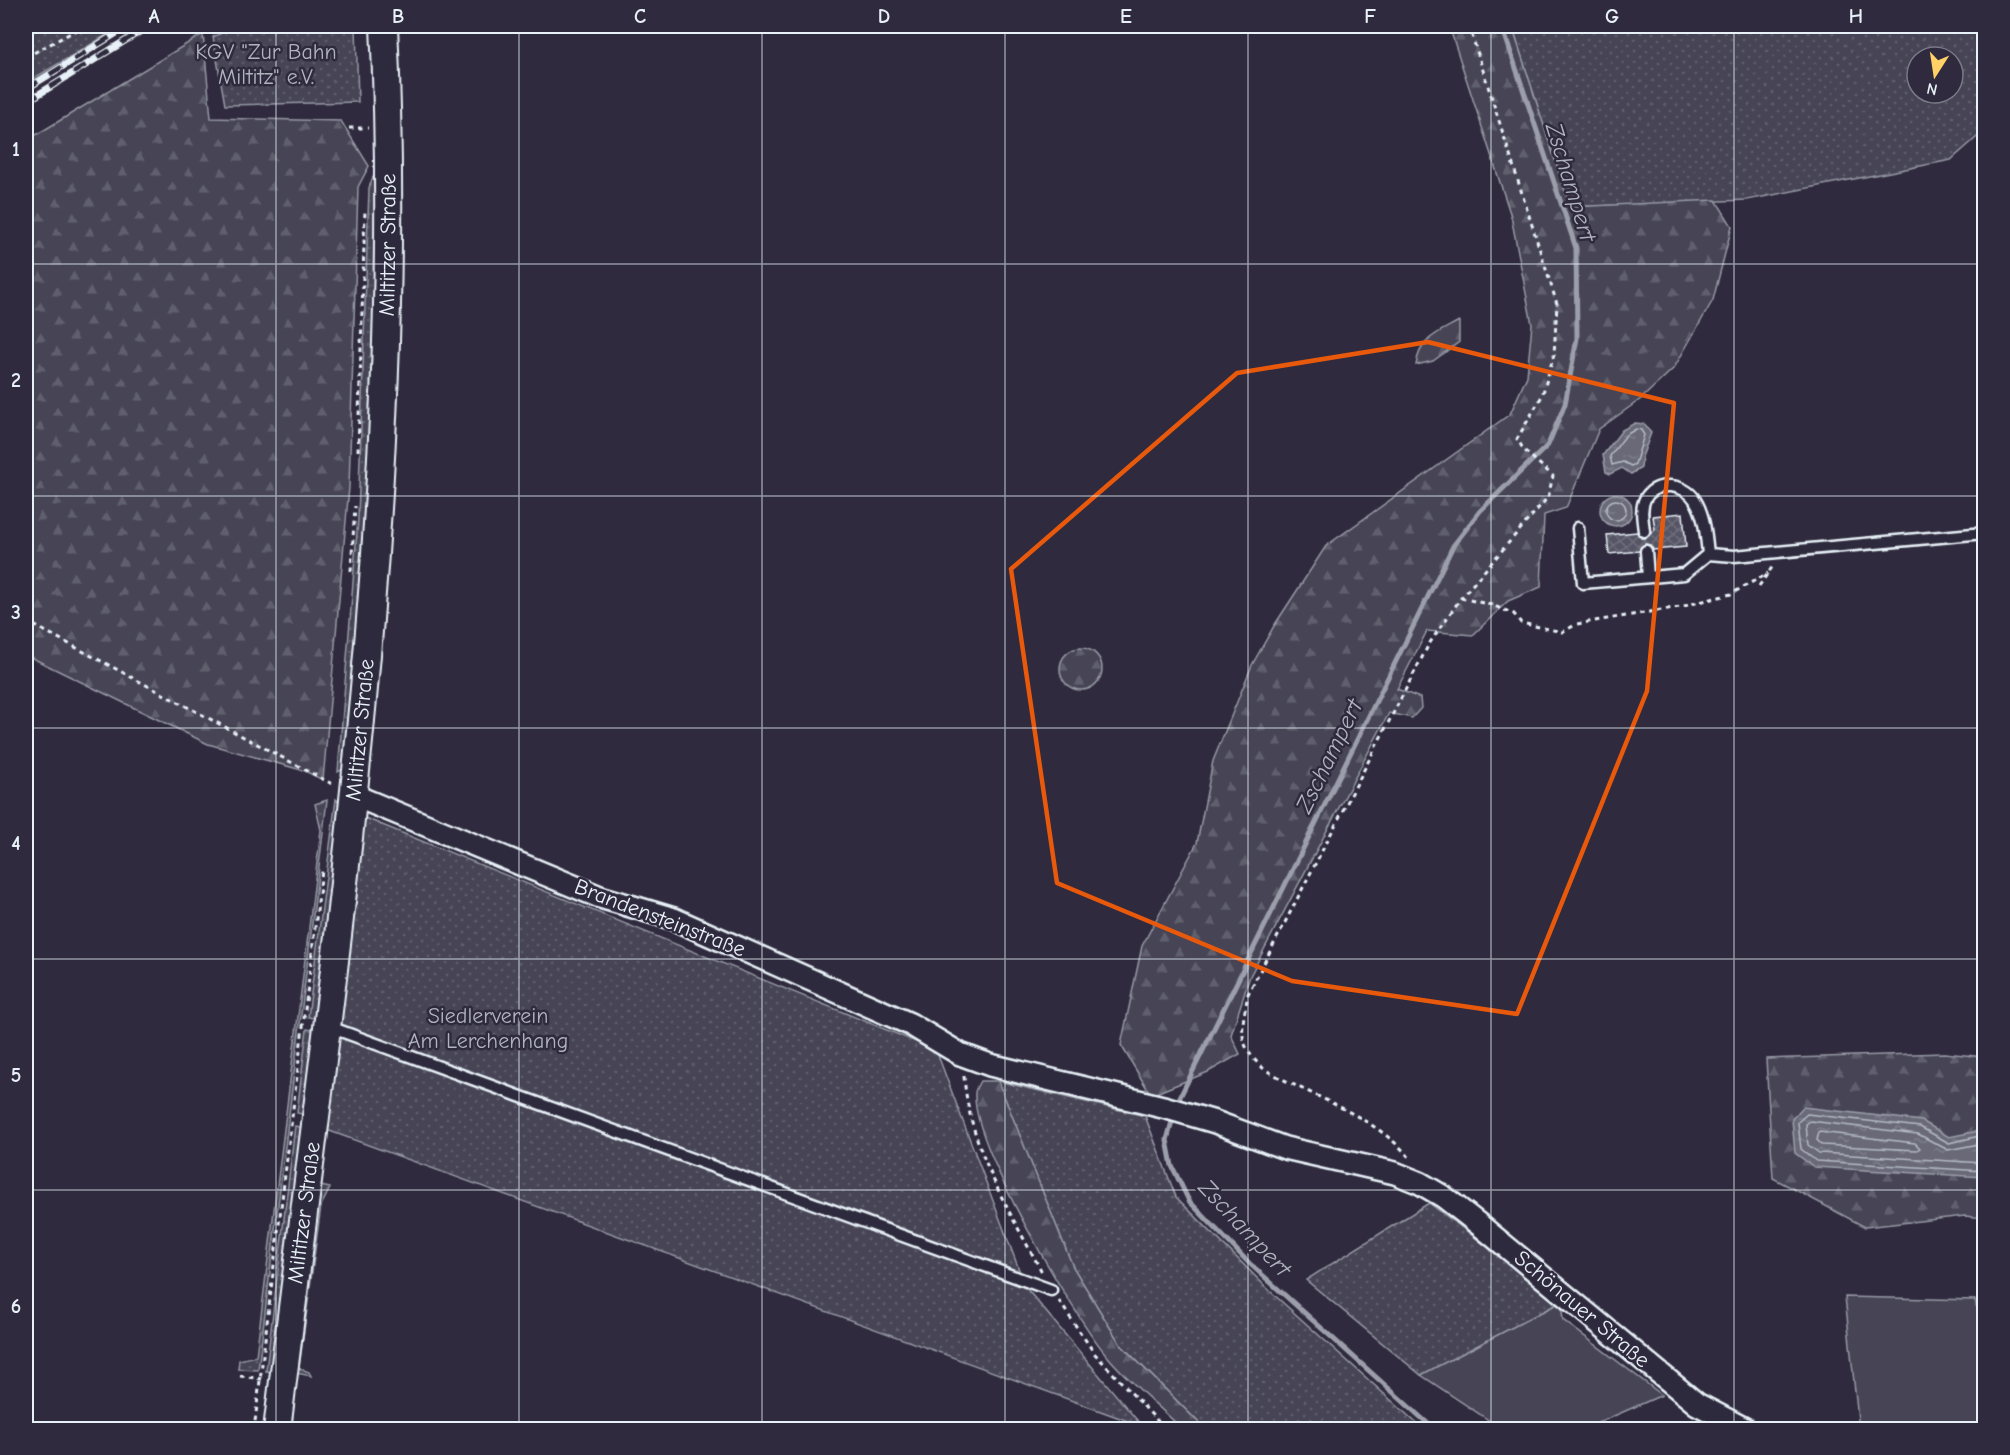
<svg xmlns="http://www.w3.org/2000/svg" width="2010" height="1455" viewBox="0 0 2010 1455" font-family="'Comic Neue',sans-serif">
  <style>
    .grass { fill: url(#grass-dots); stroke: #979aa6; stroke-width: 1.5; fill-rule: evenodd }
    .forest { fill: url(#forest-firs); stroke: #979aa6; stroke-width: 1.5 }
    .pitch { fill: #464455; stroke: #979aa6; stroke-width: 1.5 }
    .water { fill: url(#water-ripples); stroke: #9c9fab; stroke-width: 1.5 }
    .lines { fill: none; stroke-linecap: round; stroke-linejoin: round }
    .shore { stroke: #b5bbc5; stroke-width: 1.5 }
    .stream { stroke: #9c9fab; stroke-width: 5 }
    .building { fill: url(#building-cross-hatch); stroke: #e8f1f8; stroke-width: 1.5 }
    .service-casing { stroke: #e8f1f8; stroke-width: 15 }
    .minor-casing { stroke: #e8f1f8; stroke-width: 26 }
    .tertiary-casing { stroke: #e8f1f8; stroke-width: 30 }
    .path { stroke: #e8f1f8; stroke-width: 3; stroke-dasharray: 4.5 4.5; stroke-linecap: butt }
    .service { stroke: #2f2a3d; stroke-width: 10 }
    .minor { stroke: #2f2a3d; stroke-width: 21 }
    .tertiary { stroke: #2f2a3d; stroke-width: 26 }
    .rail-casing { stroke: #e8f1f8; stroke-width: 7 }
    .rail { stroke: #2f2a3d; stroke-width: 4.5; stroke-dasharray: 14; stroke-linecap: butt }
    .marked { fill: none; stroke: #e8590c; stroke-width: 4.5; stroke-linejoin: round }
    .grid { fill: none; stroke: #e8f1f8; stroke-width: 1.5; stroke-opacity: 0.55 }
    .labels { text-anchor: middle; dominant-baseline: central; stroke-width: 5; stroke-linejoin: round; paint-order: stroke }
    .park-label { font-size: 22px; fill: #afb4bf; stroke: #2f2a3d }
    .street-label { font-size: 22px; fill: #e8f1f8; stroke: #2f2a3d }
    .water-label { font-size: 24px; font-style: italic; fill: #afb4be; stroke: #2f2a3d }
    .neatline { fill: none; stroke: #e8f1f8; stroke-width: 2 }
    .grid-label { font-size: 20px; text-anchor: middle; font-weight: bold; fill: #e8f1f8 }
  </style>
  <defs>
    <pattern id="grass-dots" width="8" height="8" patternUnits="userSpaceOnUse" patternTransform="scale(1.5)"><rect width="8" height="8" fill="#464455"/><path d="M2 2h.1M6 6h.1" fill="none" stroke="#615f6e" stroke-width="1.8" stroke-linecap="round"/></pattern>
    <pattern id="forest-firs" width="22" height="20" patternUnits="userSpaceOnUse" patternTransform="scale(1.5)"><rect width="22" height="20" fill="#464455"/><path d="M5 1l3.5 6h-7zM16 11l3.5 6h-7z" fill="#615f6e"/></pattern>
    <pattern id="water-ripples" width="26" height="14" patternUnits="userSpaceOnUse" patternTransform="scale(1.5)"><rect width="26" height="14" fill="#696978"/><path d="M2 4q2-2 4 0t4 0M15 11q2-2 4 0t4 0" fill="none" stroke="#7e7f8c"/></pattern>
    <pattern id="building-cross-hatch" width="8" height="8" patternUnits="userSpaceOnUse" patternTransform="scale(1.5)"><rect width="8" height="8" fill="#575565"/><path d="M0 0l8 8M0 8l8-8" fill="none" stroke="#6f6e7c"/></pattern>
  </defs>
  <rect width="100%" height="100%" fill="#2f2a3d"/>
  <filter id="ink" filterUnits="userSpaceOnUse"><feTurbulence type="fractalNoise" baseFrequency=".0167" numOctaves="2"/><feDisplacementMap in="SourceGraphic" scale="12" xChannelSelector="R" yChannelSelector="G"/><feConvolveMatrix kernelMatrix="1 2 1 2 8 2 1 2 1" color-interpolation-filters="sRGB"/></filter>
  <g filter="url(#ink)">
    <!-- grass -->
    <path class="grass" d="M26,26H122L26,83Z
      M236,26H356L358,102L225,105L213,37Z
      M1512,26H1984V131L1951,160L1747,200L1570,207ZM1917,57H1953V93H1917Z
      M379,165L371,468L345,768L338,772L358,519L369,188L376,168Z
      M336,799L340,804L319,1019L308,1017Z
      M327,800L258,1370L238,1369L239,1360L256,1356L321,830L315,804Z
      M365,818L936,1050L1026,1288L1142,1426L324,1129L362,823Z
      M307,1029L317,1031L307,1115L297,1113Z
      M998,1081L1145,1116L1176,1197L1271,1292L1423,1429H1205L1120,1344L1073,1267Z
      M295,1126L305,1128L275,1372L266,1371Z
      M316,1185L330,1188L321,1206L299,1368L309,1372L311,1376L296,1373Z
      M1429,1203L1561,1302L1421,1375L1306,1280Z"/>
    <!-- forest -->
    <path class="forest" d="M1449,26H1512L1570,207L1716,200L1732,226L1713,300L1674,368L1641,399L1599,429L1566,508L1544,515L1541,587L1508,601L1473,635L1427,631L1397,689L1420,698L1421,708L1412,718L1389,713L1250,976L1231,1035L1240,1054L1208,1072L1151,1095L1121,1045L1142,946L1197,843L1213,761L1252,665L1274,626L1326,546L1510,414L1527,376L1532,324L1511,216Z
      M203,34L211,118L341,121L369,166L358,187L349,487L323,780L305,771L208,744L26,655V141Z
      M1459,321V342L1433,361L1416,365C1420,338 1438,333 1459,321Z
      M1060 669a21 21 0 1 1 42 0a21 21 0 1 1-42 0Z
      M1944,1053L1984,1057V1218L1965,1216L1865,1227L1773,1178L1766,1059Z
      M980,1081H998L1073,1267L1120,1344L1203,1427L1202,1429H1182C1157,1404 1126,1380 1104,1352C1070,1309 972,1145 975,1093C975,1089 978,1085 980,1081Z"/>
    <!-- pitch -->
    <path class="pitch" d="M1845,1297L1975,1300L1984,1341V1429H1859Z
      M1561,1302L1563,1320L1662,1395L1584,1429H1502L1421,1375Z"/>
    <!-- water -->
    <path class="water" d="M1635,423L1644,424L1651,433L1642,457L1641,468L1631,474L1622,468L1610,474L1606,472L1603,455L1622,430Z
      M1600 510a16 16 0 1 1 32 0a16 16 0 1 1-32 0Z
      M1803,1107L1922,1121L1949,1137L1984,1130V1177L1814,1167L1795,1153L1792,1119Z"/>
    <g class="lines">
      <!-- shore -->
      <path class="shore" d="M1636,429L1641,430L1644,435L1635,464L1631,466L1623,462L1612,465L1610,456L1626,435Z
        M1606 510a10 10 0 1 1 20 0a10 10 0 1 1-20 0Z
        M1819,1132L1915,1143L1920,1148L1917,1150L1822,1145L1817,1140Z
        M1984,1135L1949,1143L1920,1127L1807,1114L1798,1122L1801,1149L1816,1161L1984,1171
        M1984,1143L1948,1150L1918,1134L1810,1121L1806,1124L1808,1145L1819,1153L1984,1163"/>
      <!-- stream -->
      <path class="stream" d="M1176,1105L1453,546L1480,511L1548,445L1565,404L1577,338L1576,248L1502,26
        M1174,1114L1167,1140L1172,1166L1189,1201L1249,1263L1435,1430"/>
    </g>
    <!-- building -->
    <path class="building" d="M1683,513L1686,547L1653,550L1650,545L1645,544L1639,551L1609,554L1607,535L1637,532L1641,538H1645L1655,530L1653,516Z"/>
    <g class="lines">
      <defs>
        <path id="service" d="M1578,528L1583,583L1684,574L1708,554C1706,536 1705,516 1695,500C1685,483 1655,480 1645,499C1640,509 1643,521 1644,531
          M1646,551L1648,577
          M1708,554L1734,556L1984,533
          M327,1026L1051,1290"/>
        <path id="minor" d="M353,795L600,897L674,919L910,1024L960,1054L990,1065L1167,1108L1215,1122L1285,1148L1395,1173L1420,1183L1444,1197L1481,1226L1697,1404L1747,1430"/>
        <g id="tertiary">
          <path id="s1" d="M277,1430C333,964 407,496 384,26"/>
        </g>
      </defs>
      <!-- service casing -->
      <use href="#service" class="service-casing"/>
      <!-- minor casing -->
      <use href="#minor" class="minor-casing"/>
      <!-- tertiary casing -->
      <use href="#tertiary" class="tertiary-casing"/>
      <!-- path -->
      <path class="path" d="M26,57L84,26
        M349,128H368
        M358,451L365,209
        M351,571L355,506
        M1759,586L1773,566
        M1461,598L1492,605L1514,614L1521,623L1562,632L1577,624L1680,607L1731,594L1768,573
        M26,621L334,785
        M964,1076C969,1147 1009,1211 1042,1272
        M1409,1157C1372,1114 1312,1097 1264,1069C1235,1043 1242,1029 1248,994L1429,644L1461,598L1548,497L1553,476L1524,450L1517,439L1542,396L1554,355L1557,304L1469,26
        M1059,1301L1095,1354L1166,1430
        M240,1376L262,1379
        M254,1430L322,870"/>
      <!-- service -->
      <use href="#service" class="service"/>
      <!-- minor -->
      <use href="#minor" class="minor"/>
      <!-- tertiary -->
      <use href="#tertiary" class="tertiary"/>
      <defs>
        <path id="rail" d="M26,89L128,26
          M26,102L149,26"/>
      </defs>
      <!-- rail casing -->
      <use href="#rail" class="rail-casing"/>
      <!-- rail -->
      <use href="#rail" class="rail"/>
    </g>
  </g>
  <!-- marked area -->
  <path class="marked" d="M1428,342L1674,403L1647,691L1517,1014L1292,981L1057,883L1011,569L1237,373Z"/>
  <!-- grid -->
  <path class="grid" d="M276,26V1430M519,26V1430M762,26V1430M1005,26V1430M1248,26V1430M1491,26V1430M1734,26V1430M26,264H1984M26,496H1984M26,728H1984M26,959H1984M26,1190H1984"/>
  <g class="labels">
    <!-- park labels -->
    <g class="park-label">
      <text x="266" y="52">KGV "Zur Bahn<tspan x="266" dy="25">Miltitz" e.V.</tspan></text>
      <text x="488" y="1016">Siedlerverein<tspan x="488" dy="25">Am Lerchenhang</tspan></text>
    </g>
    <!-- street labels -->
    <g class="street-label">
      <text stroke="none"><textPath href="#s1" startOffset="1191">Miltitzer Straße</textPath></text>
      <text stroke="none"><textPath href="#s1" startOffset="705">Miltitzer Straße</textPath></text>
      <text transform="translate(660 918) rotate(21)">Brandensteinstraße</text>
      <text stroke="none"><textPath href="#s1" startOffset="219">Miltitzer Straße</textPath></text>
      <text transform="translate(1582 1309) rotate(40)">Schönauer Straße</text>
    </g>
    <!-- water labels -->
    <g class="water-label">
      <text transform="translate(1571 182) rotate(73)">Zschampert</text>
      <text transform="translate(1329 756) rotate(-64)">Zschampert</text>
      <text transform="translate(1245 1228) rotate(47)">Zschampert</text>
    </g>
  </g>
  <!-- margin -->
  <rect width="2010" height="1455" fill="none" stroke="#2f2a3d" stroke-width="66"/>
  <!-- north arrow -->
  <g transform="translate(1935 75) rotate(192)"><circle r="28" fill="#2f2a3d" stroke="#797a88" stroke-width="1.5"/>
  <path d="M0-4.5L10 22L0 15L-10 22Z" fill="#ffd166"/>
  <text y="-9" font-size="16" font-weight="bold" text-anchor="middle" fill="#e8f1f8">N</text>
  </g>
  <rect x="33" y="33" width="1944" height="1389" class="neatline"/>
  <g class="grid-label">
    <text x="154" y="23">A</text>
    <text x="398" y="23">B</text>
    <text x="640" y="23">C</text>
    <text x="884" y="23">D</text>
    <text x="1126" y="23">E</text>
    <text x="1370" y="23">F</text>
    <text x="1612" y="23">G</text>
    <text x="1856" y="23">H</text>
    <text x="16" y="156">1</text>
    <text x="16" y="387">2</text>
    <text x="16" y="619">3</text>
    <text x="16" y="850">4</text>
    <text x="16" y="1082">5</text>
    <text x="16" y="1313">6</text>
  </g>
</svg>
